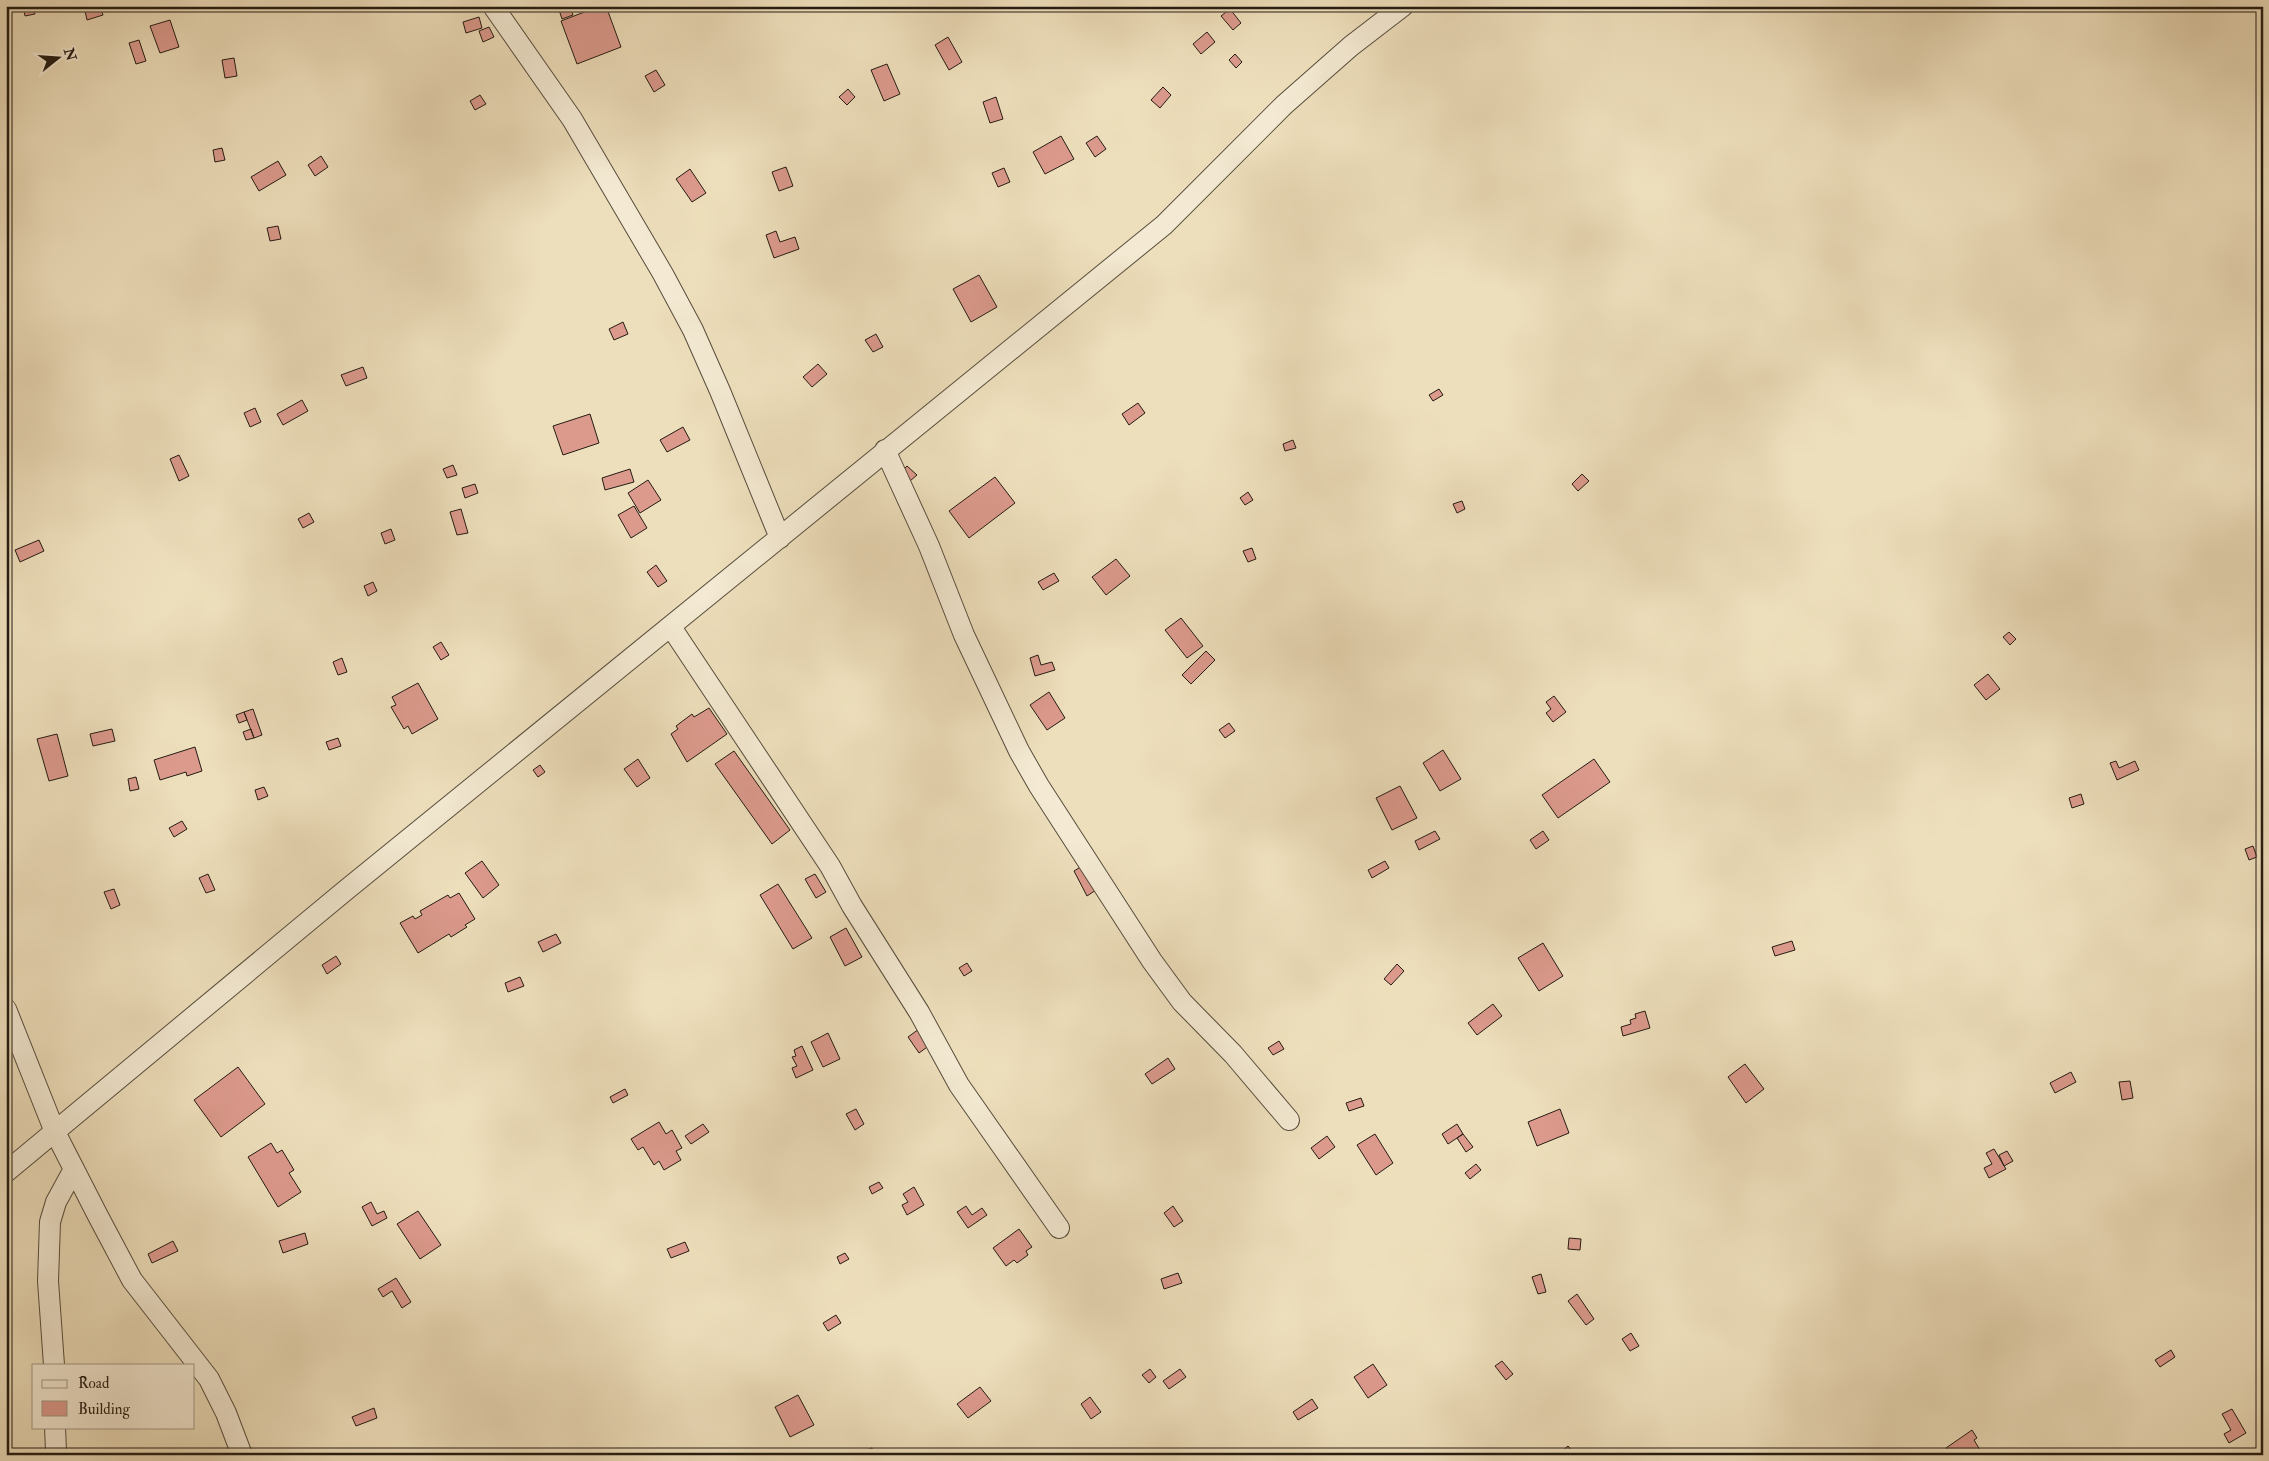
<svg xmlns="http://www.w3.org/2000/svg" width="2269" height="1461" viewBox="0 0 2269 1461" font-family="'IM FELL Double Pica',serif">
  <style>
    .building { fill: #dc9a8d; stroke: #241c12 }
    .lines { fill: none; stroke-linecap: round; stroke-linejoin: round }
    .minor-casing { stroke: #564d3c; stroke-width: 22 }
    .minor { stroke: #f4ead3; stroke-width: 20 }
  </style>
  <rect width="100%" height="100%" fill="#eedfbc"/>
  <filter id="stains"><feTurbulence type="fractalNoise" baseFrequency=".004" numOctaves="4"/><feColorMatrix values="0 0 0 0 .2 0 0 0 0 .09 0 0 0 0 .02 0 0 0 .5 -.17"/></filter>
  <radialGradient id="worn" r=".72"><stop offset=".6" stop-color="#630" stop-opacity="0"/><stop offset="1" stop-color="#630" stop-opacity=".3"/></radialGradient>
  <!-- building -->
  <path class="building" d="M23,6H33L35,14L25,16Z
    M97,6H100L103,15L87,20L85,11Z
    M570,6L573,15L562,19L558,7Z
    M600,6H606L621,47L577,64L561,21Z
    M1230,9L1241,23L1233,30L1221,16Z
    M479,17L482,28L466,33L463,22Z
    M170,20L179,47L160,53L150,26Z
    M489,27L494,37L483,42L479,31Z
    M1207,32L1215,42L1201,54L1193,44Z
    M948,37L962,62L949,70L935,45Z
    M139,40L146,61L136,64L129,43Z
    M1235,54L1242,62L1236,68L1229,60Z
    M234,58L237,76L225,78L222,60Z
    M887,64L900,94L884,101L871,70Z
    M656,70L665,85L654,92L645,76Z
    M1163,87L1171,95L1160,108L1151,100Z
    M848,89L855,97L847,105L839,97Z
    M480,95L486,104L475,110L470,101Z
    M996,97L1003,119L990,123L983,102Z
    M1061,136L1074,159L1045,174L1033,152Z
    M1097,136L1106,149L1095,157L1086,143Z
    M222,148L225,160L215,162L213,150Z
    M321,156L328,167L315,176L308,165Z
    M278,161L286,175L259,191L251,177Z
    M786,167L793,186L779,191L772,172Z
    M1004,168L1010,182L998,187L992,173Z
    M690,169L706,193L692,202L676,179Z
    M278,226L281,239L270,241L267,228Z
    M776,231L780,242L795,237L799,249L774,258L766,235Z
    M979,275L997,307L971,322L953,289Z
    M623,322L628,334L614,340L609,329Z
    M876,334L883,347L873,352L865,340Z
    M818,364L827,374L812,387L803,377Z
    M363,367L367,378L346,386L341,375Z
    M1439,389L1443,395L1433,401L1429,395Z
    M302,400L308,411L283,425L277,414Z
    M1138,403L1145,413L1129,425L1122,414Z
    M255,408L261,422L250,427L244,413Z
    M590,414L599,443L563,455L553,426Z
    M683,427L690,440L667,452L660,440Z
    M1293,440L1296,448L1285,451L1283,444Z
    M179,455L189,476L179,481L170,459Z
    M453,465L457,475L447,478L443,469Z
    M907,466L917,475L910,481L901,472Z
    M630,469L634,482L605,490L602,478Z
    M1582,474L1589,481L1578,491L1572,484Z
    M995,477L1015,503L969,538L949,511Z
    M648,480L661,500L640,513L628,493Z
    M475,484L478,493L465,498L462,488Z
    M1248,492L1253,500L1245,505L1240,498Z
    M1462,501L1465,509L1457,513L1453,504Z
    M634,506L647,528L631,538L618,515Z
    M461,509L468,533L457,535L450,512Z
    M309,513L314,522L303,528L298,519Z
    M391,529L395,540L385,544L381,533Z
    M39,540L44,551L20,562L15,550Z
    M1252,548L1256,559L1248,562L1243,551Z
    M1116,559L1130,576L1106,595L1092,577Z
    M656,565L667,581L658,587L647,572Z
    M1054,573L1059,581L1043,590L1038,582Z
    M373,582L377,591L368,596L364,586Z
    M1181,618L1203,646L1187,658L1165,630Z
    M2009,632L2016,639L2010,645L2003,637Z
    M441,642L449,655L441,660L433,647Z
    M1206,651L1215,660L1191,684L1182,675Z
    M1038,655L1041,665L1052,662L1055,670L1035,676L1030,658Z
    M342,658L347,672L338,675L333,662Z
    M1988,674L2000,689L1986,700L1974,685Z
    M418,683L438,719L412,734L408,726L404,729L391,707L396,705L392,697Z
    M1049,692L1065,718L1047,730L1030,705Z
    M1554,696L1566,712L1553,722L1546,713L1551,709L1546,702Z
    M709,708L727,734L687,762L671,734L678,729L676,726L692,714L694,717Z
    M253,709L262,735L254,738L244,712Z
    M244,712L247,720L239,723L236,715Z
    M1229,723L1235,731L1225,738L1219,730Z
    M112,729L115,741L93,746L90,734Z
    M251,729L254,738L246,740L243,732Z
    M57,734L68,776L49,781L37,739Z
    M338,738L341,746L329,750L326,742Z
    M195,747L202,771L187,776L186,772L160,780L154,760Z
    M1443,750L1461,779L1440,791L1423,763Z
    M734,751L790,830L772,844L715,764Z
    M638,759L650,778L637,787L624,769Z
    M1594,759L1610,782L1558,818L1542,795Z
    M2116,761L2119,768L2135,761L2139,770L2117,780L2110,763Z
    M540,765L545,772L538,777L533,770Z
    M136,777L139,789L130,791L128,779Z
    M1400,786L1417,818L1392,830L1376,798Z
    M264,787L268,796L258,800L255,790Z
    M2081,794L2084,804L2072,808L2069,798Z
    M182,821L187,829L174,837L169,828Z
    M1435,831L1440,839L1419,850L1415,841Z
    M1543,831L1549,840L1536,849L1530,840Z
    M2253,846L2257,857L2249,860L2245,849Z
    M482,861L499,885L483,898L465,873Z
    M1385,861L1389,868L1372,878L1368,870Z
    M1082,866L1096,890L1087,896L1074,871Z
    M208,874L215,890L206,893L199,878Z
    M815,874L826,892L816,898L805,879Z
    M778,884L812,938L793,949L760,895Z
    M114,889L120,905L111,909L104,892Z
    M459,893L475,919L465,925L467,927L451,937L449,934L418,953L400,923L413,916L415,919L422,915L420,911L448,895L450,898Z
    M846,928L862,957L845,966L830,937Z
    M556,934L561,943L543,952L538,942Z
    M1792,941L1795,950L1775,956L1772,947Z
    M1543,943L1563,976L1539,991L1518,958Z
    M336,956L341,964L327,974L322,965Z
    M967,963L972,971L964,976L959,968Z
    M1397,964L1404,971L1391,985L1384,979Z
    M520,977L524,986L508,992L505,983Z
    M1493,1004L1502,1016L1477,1035L1468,1023Z
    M1645,1011L1650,1028L1623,1036L1621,1027L1631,1024L1630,1020L1636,1018L1635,1014Z
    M919,1029L930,1045L919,1053L908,1037Z
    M828,1033L840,1059L823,1067L811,1042Z
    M1279,1041L1284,1049L1273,1055L1268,1048Z
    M802,1046L813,1070L796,1078L792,1068L797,1066L792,1057L796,1056L794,1050Z
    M1168,1058L1175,1069L1152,1084L1145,1074Z
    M1745,1064L1764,1089L1746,1103L1728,1077Z
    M238,1067L265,1104L221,1137L194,1100Z
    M2071,1072L2076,1082L2055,1093L2050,1083Z
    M2130,1081L2133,1098L2122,1100L2119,1082Z
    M625,1089L628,1095L613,1103L610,1097Z
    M1361,1098L1364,1106L1349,1111L1346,1103Z
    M856,1109L864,1124L855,1130L846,1114Z
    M1560,1109L1569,1133L1537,1146L1528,1122Z
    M659,1122L666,1134L672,1130L682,1148L676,1151L681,1160L664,1170L659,1161L654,1165L643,1147L638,1150L631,1139Z
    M703,1124L709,1132L691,1144L685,1136Z
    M1457,1124L1463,1134L1448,1144L1442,1134Z
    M1375,1134L1393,1163L1376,1175L1357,1145Z
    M1463,1134L1473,1147L1466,1152L1457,1138Z
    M1327,1136L1335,1147L1319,1159L1311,1148Z
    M271,1143L277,1153L282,1150L294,1170L289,1173L301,1192L278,1207L248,1157Z
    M1994,1149L2006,1169L1989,1178L1984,1168L1992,1164L1986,1153Z
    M2007,1151L2013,1161L2004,1166L1999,1155Z
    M1476,1164L1481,1170L1470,1179L1465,1173Z
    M879,1182L883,1188L872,1194L869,1187Z
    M914,1187L924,1205L907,1215L902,1205L908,1202L903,1194Z
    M371,1202L377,1214L384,1211L387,1218L372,1226L362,1207Z
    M966,1206L972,1215L982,1208L987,1215L968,1228L957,1212Z
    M1173,1206L1183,1221L1174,1227L1164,1213Z
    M418,1211L441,1245L420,1259L397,1224Z
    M1019,1229L1032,1247L1026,1251L1028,1255L1017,1263L1014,1260L1006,1266L993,1248Z
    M305,1233L308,1244L283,1253L279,1241Z
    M1569,1238L1581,1239L1580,1250L1568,1249Z
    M173,1241L178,1251L152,1263L148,1254Z
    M685,1242L689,1251L671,1258L667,1249Z
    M845,1253L849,1259L840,1264L837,1257Z
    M1178,1273L1182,1283L1164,1289L1161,1279Z
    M1541,1274L1546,1292L1538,1294L1532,1277Z
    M396,1278L411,1302L402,1308L392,1291L383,1297L378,1289Z
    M1577,1294L1594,1319L1586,1325L1568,1301Z
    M836,1315L841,1323L828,1331L823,1323Z
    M1631,1333L1639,1346L1630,1351L1622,1339Z
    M2171,1350L2175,1357L2160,1367L2155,1360Z
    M1502,1361L1513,1374L1506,1380L1495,1366Z
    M1373,1364L1387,1385L1368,1398L1354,1377Z
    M1150,1369L1156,1377L1149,1383L1142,1375Z
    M1180,1369L1186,1377L1169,1389L1163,1381Z
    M980,1387L991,1401L968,1418L957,1404Z
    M798,1395L814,1425L790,1437L775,1407Z
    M1090,1397L1101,1412L1091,1419L1081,1404Z
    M1312,1399L1318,1408L1298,1420L1293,1412Z
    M374,1408L377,1418L356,1426L352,1417Z
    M2232,1409L2246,1433L2229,1443L2224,1434L2231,1430L2222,1414Z
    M1972,1430L1977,1438L1974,1440L1983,1455H1951L1946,1448Z
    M1568,1446L1576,1455H1563L1561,1452Z
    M872,1448L874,1455H865L863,1451Z"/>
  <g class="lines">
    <defs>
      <path id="minor" d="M493,6L572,119L663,274L693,330L720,391L780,538
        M885,450L929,546L964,635L1019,751L1039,786L1152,961L1182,1002L1233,1054L1289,1120
        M671,627L830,866L852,906L919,1012L959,1085L1059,1228
        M6,1009L55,1132L98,1216L132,1280L209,1379L226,1413L242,1455
        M6,1172L346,890L1164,225L1284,105L1351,46L1403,6
        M54,1365L48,1281L50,1222L56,1202L74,1169
        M55,1427L56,1451"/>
    </defs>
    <!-- minor casing -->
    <use href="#minor" class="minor-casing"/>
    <!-- minor -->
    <use href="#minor" class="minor"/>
  </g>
  <!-- margin -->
  <rect width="2269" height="1461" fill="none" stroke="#eedfbc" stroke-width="25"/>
  <rect x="8" y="8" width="2254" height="1446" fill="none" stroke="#241c12" stroke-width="2.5"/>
  <rect x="12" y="12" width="2244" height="1436" fill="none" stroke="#241c12"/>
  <!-- legend -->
  <rect x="32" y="1364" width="162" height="65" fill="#f4ead3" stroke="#a19886"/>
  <rect x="42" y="1380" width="25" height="8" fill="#f4ead3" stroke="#a19886"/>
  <text x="78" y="1388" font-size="15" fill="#241c12">Road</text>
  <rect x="42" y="1401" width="25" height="15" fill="#dc9a8d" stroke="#a19886"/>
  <text x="78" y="1414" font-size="15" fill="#241c12">Building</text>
  <!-- north arrow -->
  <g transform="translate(58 58) rotate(73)" stroke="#f4ead3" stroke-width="4" paint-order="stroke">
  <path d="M0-4L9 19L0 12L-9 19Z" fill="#241c12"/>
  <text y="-8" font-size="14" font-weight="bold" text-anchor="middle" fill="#241c12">N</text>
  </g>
  <rect width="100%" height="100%" filter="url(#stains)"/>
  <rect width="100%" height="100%" fill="url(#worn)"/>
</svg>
